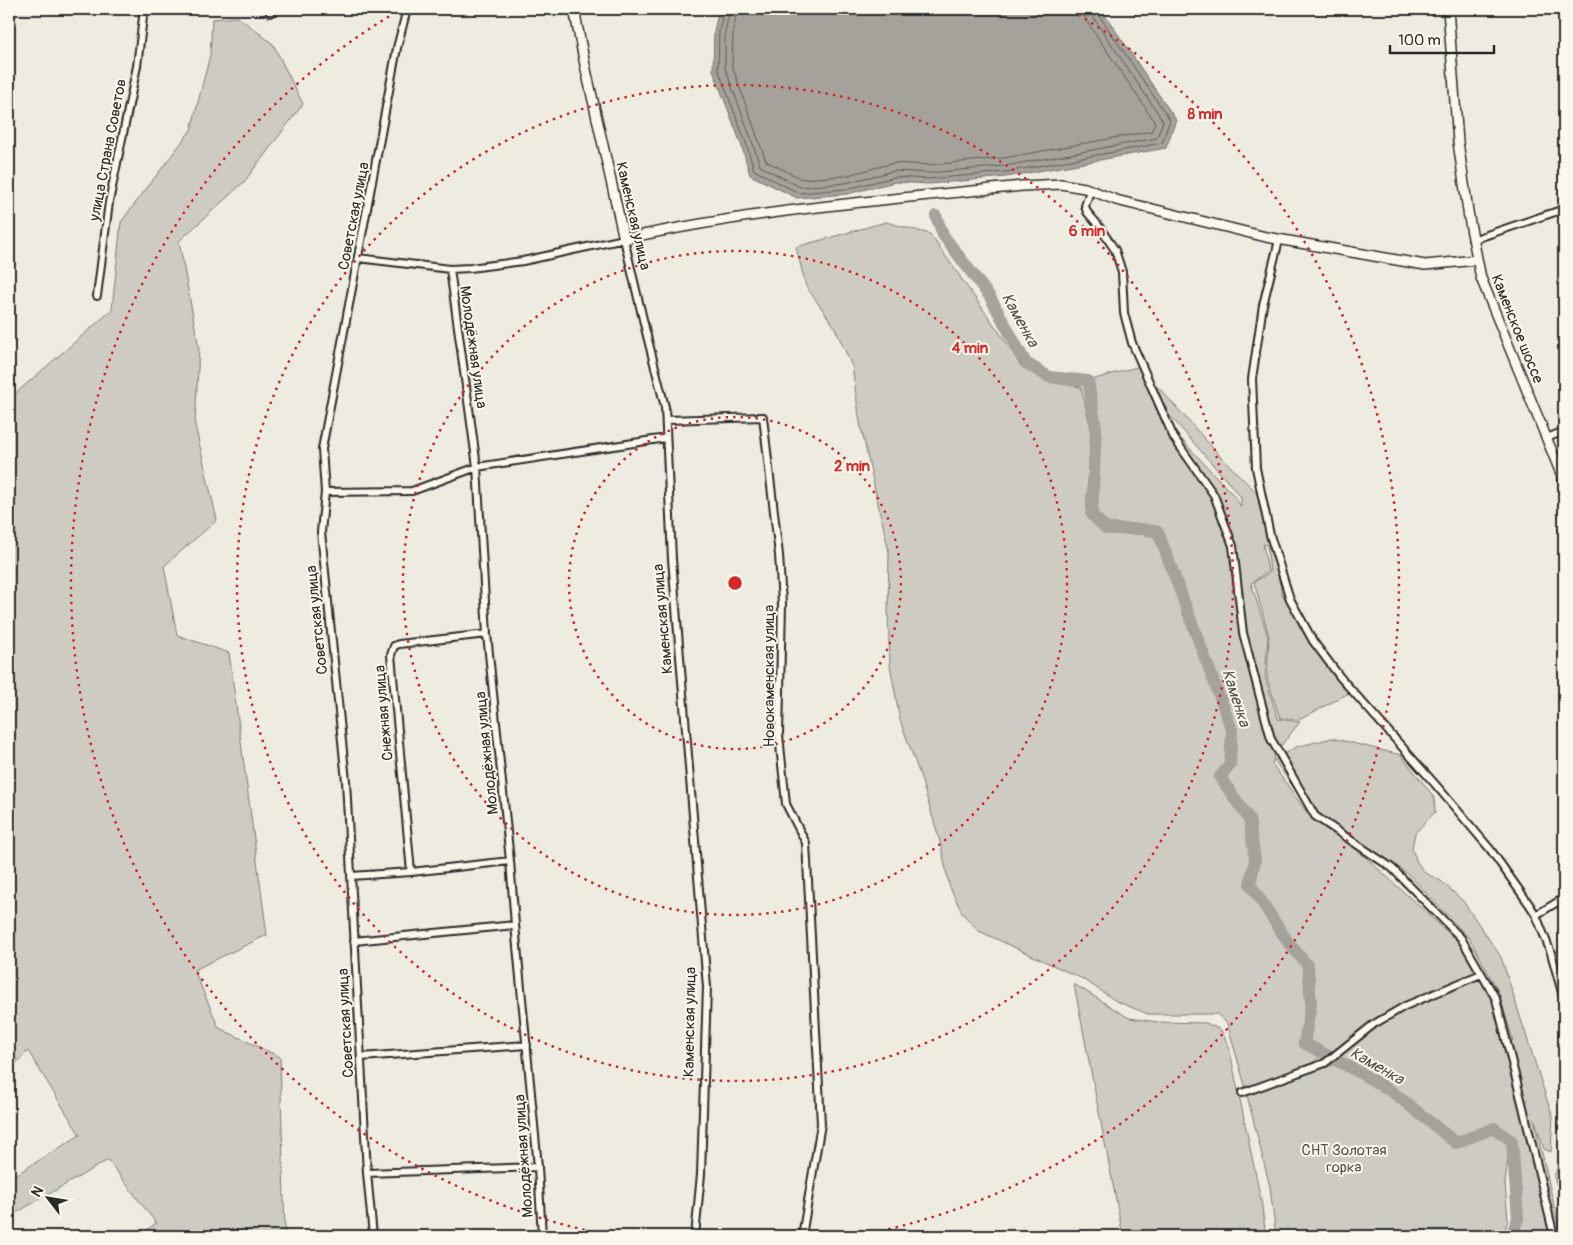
<svg xmlns="http://www.w3.org/2000/svg" width="1573" height="1245" viewBox="0 0 1573 1245" font-family="Pangolin,sans-serif">
  <style>
    .green { fill: #cecbc2; stroke: #7c7b76; fill-rule: evenodd }
    .water { fill: #a4a29a; stroke: #74726e }
    .lines { fill: none; stroke-linecap: round; stroke-linejoin: round }
    .shore { stroke: #5b5b57; stroke-width: 1 }
    .river { stroke: #a4a29a; stroke-width: 12 }
    .street-casing { stroke: #2b2b2b; stroke-width: 10 }
    .secondary-casing { stroke: #2b2b2b; stroke-width: 12 }
    .street { stroke: #fbf7ec; stroke-width: 6 }
    .secondary { stroke: #fbf7ec; stroke-width: 9 }
    .ring { fill: none; stroke: #d62828; stroke-width: 2.5; stroke-dasharray: 2.5 5 }
    .labels { text-anchor: middle; dominant-baseline: central; stroke-width: 4; stroke-linejoin: round; paint-order: stroke }
    .street-label { font-size: 15px; fill: #2b2b2b; stroke: #fbf7ec }
    .park-label { font-size: 15px; fill: #545351; stroke: #fbf7ec }
    .water-label { font-size: 16px; font-style: italic; fill: #555552; stroke: #fbf7ec }
    .centre { fill: #d62828; stroke: #fbf7ec; stroke-width: 2.5 }
    .ring-label { font-size: 15px; text-anchor: middle; font-weight: bold; fill: #d62828; stroke: #fbf7ec; stroke-width: 4; stroke-linejoin: round; paint-order: stroke }
  </style>
  <rect width="100%" height="100%" fill="#eeebe0"/>
  <filter id="ink" filterUnits="userSpaceOnUse"><feTurbulence type="fractalNoise" baseFrequency=".02" numOctaves="2"/><feDisplacementMap in="SourceGraphic" scale="10" xChannelSelector="R" yChannelSelector="G"/><feConvolveMatrix kernelMatrix="1 2 1 2 8 2 1 2 1" color-interpolation-filters="sRGB"/></filter>
  <g filter="url(#ink)">
    <!-- green -->
    <path class="green" d="M238,17L273,44L303,104L244,182L179,241L199,349L195,425L217,520L164,566L177,635L229,653L267,935L194,970L219,1028L280,1057L285,1236H139L156,1223L108,1160L9,1217V1179L80,1135L28,1051L9,1071V399L112,310L121,222L191,130L210,55L212,19Z
      M886,222L930,234L1009,346L1020,365L1048,382L1081,387L1091,429L1086,515L1105,534L1142,533L1155,535L1229,730L1226,761L1216,778L1247,819L1253,860L1248,884L1286,943L1306,967L1308,1004L1301,1043L1321,1056L1311,1064L1246,1089L1227,1023L1217,1014H1148L1116,1001L1083,979L979,931L962,913L949,885L941,845L920,775L900,720L890,665L888,614L889,552L860,423L852,366L834,326L806,286L796,247Z
      M1140,366L1146,381L1159,388L1221,457L1256,492L1270,538L1282,594L1315,648L1349,693L1299,720L1280,718L1267,678L1269,636L1254,582L1270,572L1267,545L1263,544L1268,571L1251,583L1268,637L1265,677L1278,719L1300,722L1275,753L1272,764L1308,814L1361,853L1467,950L1496,988L1513,1041L1499,993L1470,939L1408,874L1354,837L1310,810L1274,760L1296,747L1332,738L1401,755L1434,797L1435,812L1415,833L1412,849L1417,862L1425,873L1441,881L1463,901L1501,957L1547,1100L1553,1116L1551,1152L1544,1149L1534,1118L1561,1236H1517L1522,1222L1515,1140L1494,1126L1456,1141L1396,1091L1358,1069L1306,1043L1313,1006L1312,965L1291,940L1255,884L1260,858L1253,819L1224,778L1233,765L1236,731L1161,531L1144,524L1109,525L1096,512L1100,425L1091,380ZM1158,402L1241,497V507L1236,498L1158,414L1154,405Z
      M1074,984L1129,1018L1158,1022L1206,1023L1221,1030L1229,1047L1261,1200L1266,1236H1123Z
      M1334,1065L1393,1096L1420,1115L1455,1144L1494,1130L1510,1142L1505,1183L1508,1220L1503,1236H1276L1270,1187L1247,1095L1311,1070Z
      M1564,1151V1206L1554,1177Z"/>
    <!-- water -->
    <path class="water" d="M719,9H1101L1176,120L1166,148L1006,177L929,184L895,182L847,194L797,198L750,175L741,144L713,70L714,31Z"/>
    <g class="lines">
      <!-- shore -->
      <path class="shore" d="M724,9L719,31L718,69L746,143L754,170L799,193L846,189L895,177L929,179L1006,172L1162,143L1170,120L1098,14L1097,9
        M730,9L725,32V68L752,141L760,166L800,187L845,183L894,171L929,173L1005,166L1157,138L1163,121L1093,17L1091,9
        M737,9L733,33L732,66L766,161L802,179L844,176L894,163L929,165L1004,158L1152,131L1155,122L1086,20L1083,9"/>
      <!-- river -->
      <path class="river" d="M936,216L943,235L990,297L1026,363L1049,377L1088,381L1096,428L1092,515L1107,529H1142L1158,532L1232,730L1230,764L1220,777L1249,819L1255,860L1250,884L1288,942L1308,966L1311,1004L1304,1043L1357,1071L1394,1093L1456,1143L1494,1128L1512,1141L1518,1218L1511,1236"/>
      <defs>
        <path id="street" d="M270,13L271,9
          M1090,191L1085,206L1087,212L1098,225L1115,250L1122,272L1124,313L1132,343L1174,438L1214,495L1233,546L1243,633L1271,739L1315,816L1392,868L1461,938L1496,999L1522,1103L1554,1236
          M1279,240L1263,305L1252,379L1256,468L1270,535L1290,599L1313,641L1340,677L1435,784L1490,849L1529,904L1536,915L1551,953L1564,1000
          M1472,240L1564,209
          M358,258L450,269L470,268L523,261L624,239L646,332L665,407L672,559L707,987L701,1174L695,1236
          M450,269L477,467L487,634L510,861L515,925L538,1167L542,1236
          M97,296L109,202L137,66L144,9
          M666,420L763,417L779,555L782,604L779,735L786,804L806,843L821,1124L802,1236
          M1547,438L1564,431
          M325,492L412,491L477,467L666,438
          M411,872L391,655L394,646L399,644L487,634
          M351,876L411,872L510,861
          M1536,915L1564,898
          M354,941L515,925
          M361,1057L527,1045
          M1242,1093L1325,1063L1374,1024L1405,1006L1481,974
          M367,1173L538,1167
          M373,1236L367,1173L346,781L321,532L325,492L322,449L397,48L407,9"/>
        <path id="secondary" d="M574,9L585,65L624,239C755,210 890,199 1023,186L1061,184L1085,188L1116,200L1266,237L1425,265L1477,260
          M1448,9L1458,142L1469,218L1481,278L1564,481"/>
      </defs>
      <!-- street casing -->
      <use href="#street" class="street-casing"/>
      <!-- secondary casing -->
      <use href="#secondary" class="secondary-casing"/>
      <!-- street -->
      <use href="#street" class="street"/>
      <!-- secondary -->
      <use href="#secondary" class="secondary"/>
    </g>
  </g>
  <!-- distance rings -->
  <g class="ring">
    <circle cx="735" cy="583" r="166"/>
    <circle cx="735" cy="583" r="332"/>
    <circle cx="735" cy="583" r="498"/>
    <path d="M614 1236A664 664 0 0 1 398 11M1072 11A664 664 0 0 1 856 1236"/>
  </g>
  <g class="labels">
    <!-- street labels -->
    <g class="street-label">
      <text transform="translate(108 150) rotate(-79)">улица Страна Советов</text>
      <text transform="translate(354 216) rotate(-79)">Советская улица</text>
      <text transform="translate(633 216) rotate(77)">Каменская улица</text>
      <text transform="translate(1517 329) rotate(68)">Каменское шоссе</text>
      <text transform="translate(473 347) rotate(82)">Молодёжная улица</text>
      <text transform="translate(663 619) rotate(-95)">Каменская улица</text>
      <text transform="translate(317 620) rotate(-96)">Советская улица</text>
      <text transform="translate(769 676) rotate(-90)">Новокаменская улица</text>
      <text transform="translate(384 713) rotate(-95)">Снежная улица</text>
      <text transform="translate(487 753) rotate(-96)">Молодёжная улица</text>
      <text transform="translate(690 1022) rotate(-89)">Каменская улица</text>
      <text transform="translate(346 1023) rotate(-93)">Советская улица</text>
      <text transform="translate(524 1156) rotate(-94)">Молодёжная улица</text>
    </g>
    <!-- park labels -->
    <g class="park-label">
      <text x="1344" y="1150">СНТ Золотая<tspan x="1344" dy="17">горка</tspan></text>
    </g>
    <!-- water labels -->
    <g class="water-label">
      <text transform="translate(1020 320) rotate(61)">Каменка</text>
      <text transform="translate(1236 698) rotate(72)">Каменка</text>
      <text transform="translate(1377 1066) rotate(30)">Каменка</text>
    </g>
  </g>
  <circle cx="735" cy="583" r="8" class="centre"/>
  <g class="ring-label">
    <text x="1205" y="119">8 min</text>
    <text x="1087" y="236">6 min</text>
    <text x="970" y="353">4 min</text>
    <text x="852" y="471">2 min</text>
  </g>
  <!-- margin -->
  <rect width="1573" height="1245" fill="none" stroke="#fbf7ec" stroke-width="30"/>
  <rect x="15" y="15" width="1543" height="1215" fill="none" stroke="#2b2b2b" stroke-width="2" filter="url(#ink)"/>
  <!-- north arrow -->
  <g transform="translate(48 1198) rotate(301)" stroke="#fbf7ec" stroke-width="4" paint-order="stroke">
  <path d="M0-4L9 19L0 12L-9 19Z" fill="#2b2b2b"/>
  <text y="-8" font-size="14" font-weight="bold" text-anchor="middle" fill="#2b2b2b">N</text>
  </g>
  <!-- scale -->
  <path d="M1390 45v8h104v-8" fill="none" stroke="#2b2b2b" stroke-width="2.5"/>
  <text x="1398" y="45" font-size="15" fill="#2b2b2b" stroke="#fbf7ec" stroke-width="4" paint-order="stroke">100 m</text>
</svg>
